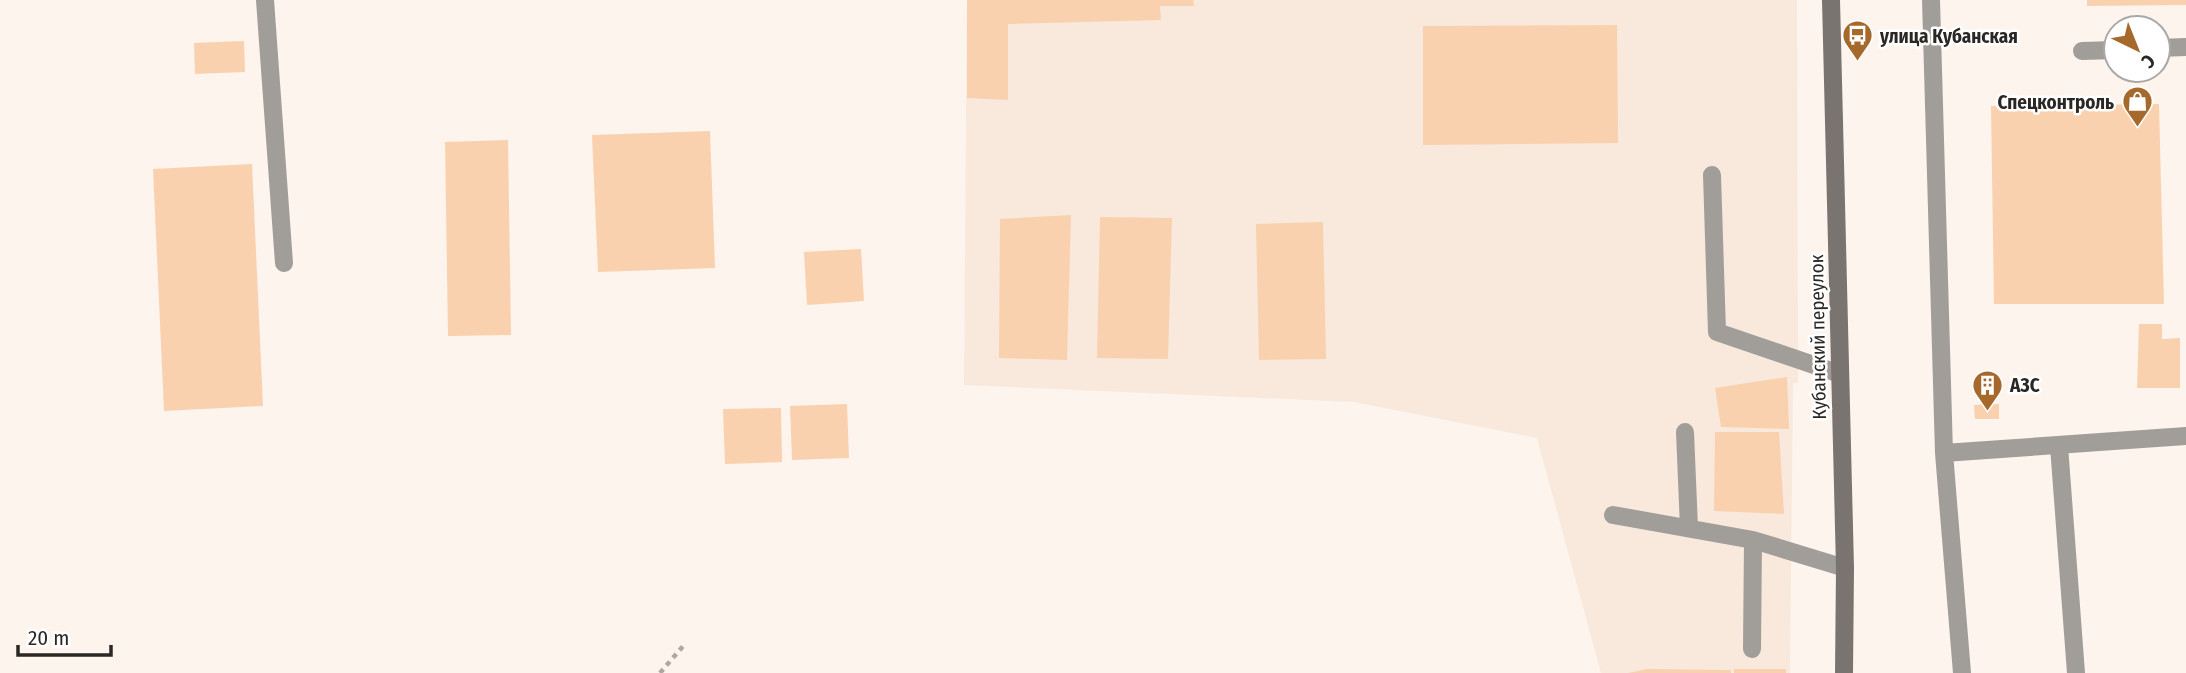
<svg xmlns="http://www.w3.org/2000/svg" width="2186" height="673" viewBox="0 0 2186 673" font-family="'Fira Sans Condensed',sans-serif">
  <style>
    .built { fill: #f8e9dc }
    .building { fill: #f9d1af }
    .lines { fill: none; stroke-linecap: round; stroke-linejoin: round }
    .path { stroke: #aea7a2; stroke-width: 4.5; stroke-dasharray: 5 5; stroke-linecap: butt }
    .service { stroke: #a19e9a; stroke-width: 18 }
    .secondary { stroke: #79746f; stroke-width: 18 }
    .labels { text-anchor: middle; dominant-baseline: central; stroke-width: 5; stroke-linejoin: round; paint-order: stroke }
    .poi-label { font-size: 19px; font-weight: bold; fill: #2a2724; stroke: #fff; text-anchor: start }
    .street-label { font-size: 19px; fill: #2a2724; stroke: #fff }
  </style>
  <rect width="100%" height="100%" fill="#fdf4ed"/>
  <!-- built -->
  <path class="built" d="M967,0H1797L1798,383H1793L1790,673H1601L1537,438L1354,402L964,385Z"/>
  <!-- building -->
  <path class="building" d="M967,0H1193L1194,6H1160L1161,20L1008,24V100L967,98Z
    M2087,0H2186V5L2087,6Z
    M1617,25L1618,143L1423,145V26Z
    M244,41L245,72L195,74L194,43Z
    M2159,104L2164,304H1994L1991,106Z
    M710,131L715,268L598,272L592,135Z
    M508,140L511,335L448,336L445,142Z
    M252,164L263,406L164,411L153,169Z
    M1071,215L1067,360L999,358L1000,219Z
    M1100,217L1172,218L1168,359L1097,358Z
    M1323,222L1326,359L1259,360L1256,224Z
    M861,249L864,301L807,305L804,252Z
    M2139,324H2162V339L2180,338V388H2137Z
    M1787,377L1789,429L1721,427L1715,388Z
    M847,404L849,458L792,460L790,406Z
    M1999,404V419H1975L1974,405Z
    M781,408L782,462L725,464L723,409Z
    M1715,432H1779L1784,514L1714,511Z
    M1647,669L1731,670V673H1628Z
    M1734,669H1786V673H1734Z"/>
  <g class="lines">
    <!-- path -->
    <path class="path" d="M660,673L684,645"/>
    <!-- service -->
    <path class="service" d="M265,0L284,263
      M1931,0L1944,453L1962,673
      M2158,48L2186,47
      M2082,51L2116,50
      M1712,175L1717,332L1840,374
      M1685,432L1689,528
      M2059,446L2076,673
      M1944,453L2186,436
      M1613,515L1753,540L1845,568
      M1752,649L1753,540"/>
    <!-- secondary -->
    <path class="secondary" d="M1831,0L1845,568L1844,673"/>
  </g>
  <!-- icons -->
  <defs>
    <symbol id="bus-pin" viewBox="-11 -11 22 30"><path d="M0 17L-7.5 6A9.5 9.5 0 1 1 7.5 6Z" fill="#a5692c" stroke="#fff"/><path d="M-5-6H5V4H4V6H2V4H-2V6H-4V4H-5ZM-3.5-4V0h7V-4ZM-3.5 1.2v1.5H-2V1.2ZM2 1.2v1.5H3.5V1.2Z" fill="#fff"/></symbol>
    <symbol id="shop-pin" viewBox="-11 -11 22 30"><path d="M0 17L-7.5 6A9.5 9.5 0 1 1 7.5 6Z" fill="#a5692c" stroke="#fff"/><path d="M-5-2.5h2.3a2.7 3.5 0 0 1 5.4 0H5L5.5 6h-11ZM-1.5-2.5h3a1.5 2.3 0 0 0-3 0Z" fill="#fff"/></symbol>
    <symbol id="building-pin" viewBox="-11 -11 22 30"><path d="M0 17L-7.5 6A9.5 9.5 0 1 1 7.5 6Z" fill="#a5692c" stroke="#fff"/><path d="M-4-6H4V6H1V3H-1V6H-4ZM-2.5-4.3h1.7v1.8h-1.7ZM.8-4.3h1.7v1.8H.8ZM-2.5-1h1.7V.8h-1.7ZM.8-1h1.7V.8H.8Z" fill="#fff"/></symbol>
  </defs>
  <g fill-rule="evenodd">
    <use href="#bus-pin" x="1840" y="18" width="35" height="47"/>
    <use href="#shop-pin" x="2120" y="84" width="35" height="47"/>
    <use href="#building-pin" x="1970" y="368" width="35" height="47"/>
  </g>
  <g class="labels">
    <!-- poi labels -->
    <g class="poi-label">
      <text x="1880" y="36">улица Кубанская</text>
      <text x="2114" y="102" text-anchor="end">Спецконтроль</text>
      <text x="2010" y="385">АЗС</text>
    </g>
    <!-- street labels -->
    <g class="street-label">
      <text transform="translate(1818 337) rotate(-91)">Кубанский переулок</text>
    </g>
  </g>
  <!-- north arrow -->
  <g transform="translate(2137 49) rotate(137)"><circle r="33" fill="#ffffff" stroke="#aaa9a7" stroke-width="2"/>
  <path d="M0-5L12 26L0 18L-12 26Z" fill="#a5692c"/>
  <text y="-10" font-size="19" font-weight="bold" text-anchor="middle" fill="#2a2724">С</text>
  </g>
  <!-- scale -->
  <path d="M18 645v10h93v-10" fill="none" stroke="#2a2724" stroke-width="3.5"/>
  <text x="28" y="645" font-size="21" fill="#2a2724" stroke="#ffffff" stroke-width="5" paint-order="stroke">20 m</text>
</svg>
